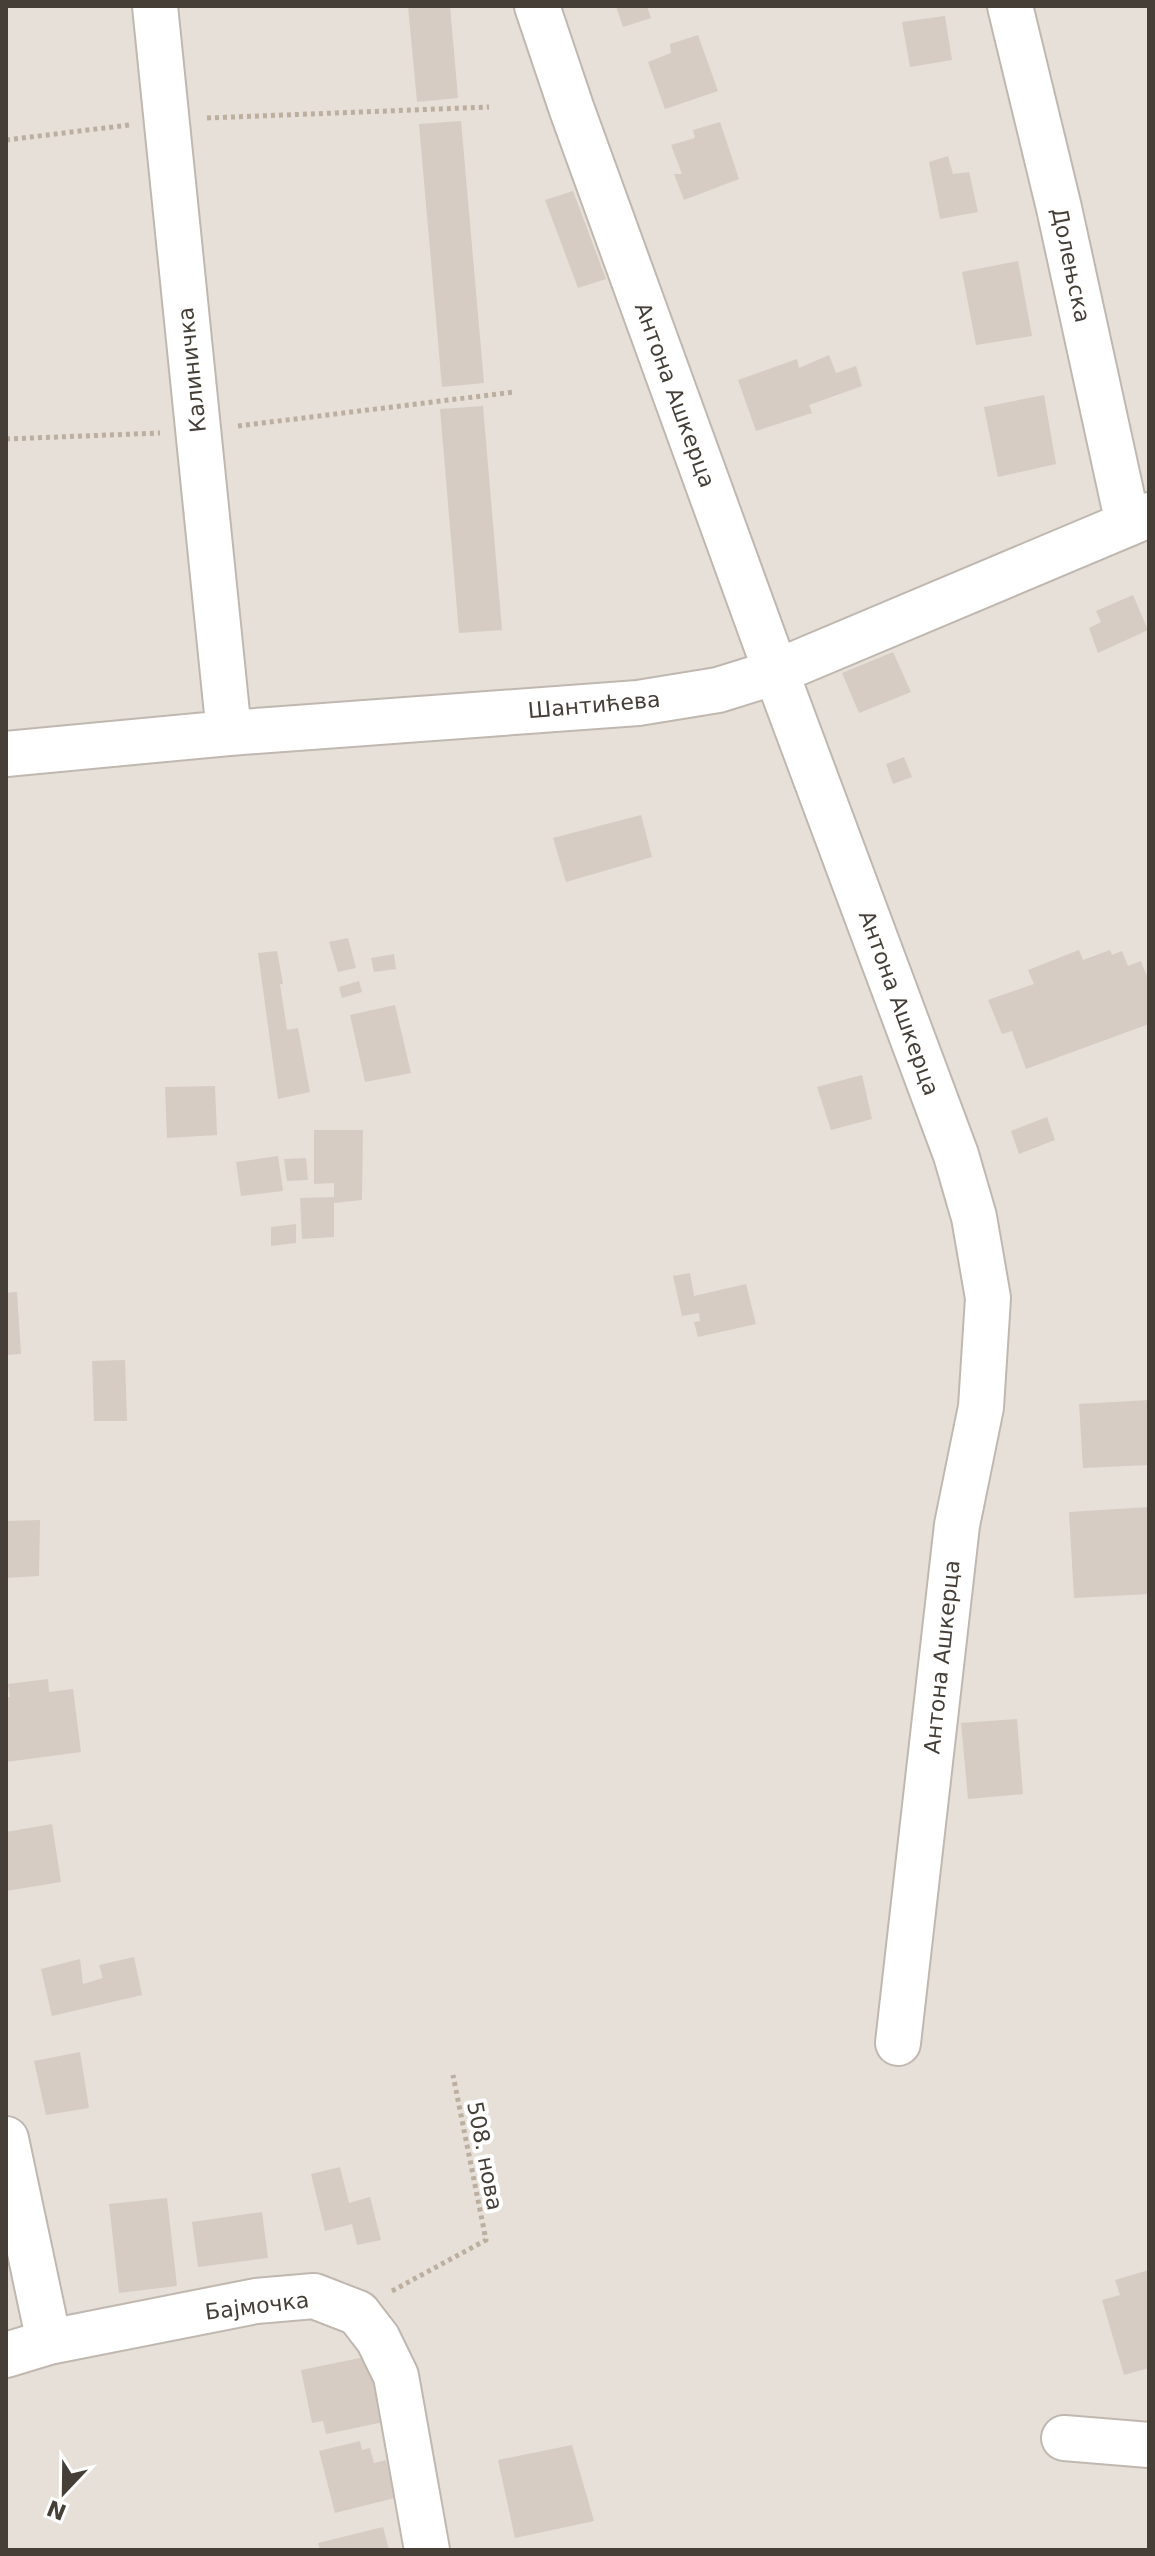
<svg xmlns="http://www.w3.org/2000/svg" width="1155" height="2556" viewBox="0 0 1155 2556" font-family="'DejaVu Sans',sans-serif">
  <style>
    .residential { fill: #e6e0d8 }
    .building { fill: #d6ccc3 }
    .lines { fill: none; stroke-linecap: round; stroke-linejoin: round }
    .street-casing { stroke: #c0b8b0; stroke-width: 48 }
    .path { stroke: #bdafa0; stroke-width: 5; stroke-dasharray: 4 4; stroke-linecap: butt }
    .street { stroke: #fff; stroke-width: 44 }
    .labels { text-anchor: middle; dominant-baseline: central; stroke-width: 8; stroke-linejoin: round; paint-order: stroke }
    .street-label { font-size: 22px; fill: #453f38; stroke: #fff }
  </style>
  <rect width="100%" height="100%" fill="#f3efe9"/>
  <!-- residential -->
  <path class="residential" d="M6,6H1149V2550H6Z"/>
  <!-- building -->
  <path class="building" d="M408,6H450L458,98L417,102Z
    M616,6H647L651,18L623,27Z
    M945,16L952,60L910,67L902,22Z
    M698,35L718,91L665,109L648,62L671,53L670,44Z
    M461,121L484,383L442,387L419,124Z
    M720,122L739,179L684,200L674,174H682L671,145L695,138L693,130Z
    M948,156L953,174L969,172L978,212L940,219L929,162Z
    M573,191L606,279L578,288L545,200Z
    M1018,261L1032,336L976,345L962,272Z
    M829,355L836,373L856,366L862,386L809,405L812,413L756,431L738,380L797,359L799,368Z
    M1044,395L1056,464L998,477L984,407Z
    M483,406L502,630L459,633L440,409Z
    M1133,595L1148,630L1098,653L1089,628L1101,622L1096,611Z
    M893,652L911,692L859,713L842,673Z
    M904,757L912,777L893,784L886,764Z
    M641,815L652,857L566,882L553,838Z
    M348,938L356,968L338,972L329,942Z
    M1079,950L1083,960L1110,950L1112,955L1122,951L1128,966L1141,961L1149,982V1024L1026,1069L1012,1031L1002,1034L988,1000L1034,984L1028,970Z
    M277,951L283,984H280L287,1030L298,1028L310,1092L278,1099L258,953Z
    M394,954L396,969L374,972L371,958Z
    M359,981L362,992L342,998L339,987Z
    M395,1005L411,1073L365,1082L350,1015Z
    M862,1075L872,1119L831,1130L817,1087Z
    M215,1086L217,1135L167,1138L165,1087Z
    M1047,1117L1055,1140L1019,1154L1011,1131Z
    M314,1130H363L362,1200L334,1203V1237L302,1239L300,1198L334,1197V1183L314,1184Z
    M278,1156L283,1191L241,1196L236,1162Z
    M306,1158L308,1180L287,1181L284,1159Z
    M296,1224V1243L271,1246V1227Z
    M690,1273L694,1296L746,1284L756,1324L698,1337L694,1322L700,1321L699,1313L682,1316L673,1276Z
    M17,1292L21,1354L6,1355V1293Z
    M125,1360L127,1421H94L92,1361Z
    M1149,1400V1465L1083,1468L1079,1404Z
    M1149,1507V1594L1074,1598L1069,1512Z
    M40,1520L39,1576L6,1578V1521Z
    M48,1679L49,1692L73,1689L81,1752L6,1762V1698L10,1697L8,1684Z
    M1017,1719L1023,1794L968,1799L961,1723Z
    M52,1824L61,1882L6,1891V1832Z
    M134,1957L142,1995L52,2016L41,1969L80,1959L83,1984L103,1978L99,1965Z
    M80,2052L89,2108L46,2115L34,2061Z
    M340,2167L349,2203L370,2197L381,2240L357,2245L352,2224L325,2231L311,2174Z
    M167,2198L177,2286L119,2293L109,2204Z
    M262,2212L268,2258L198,2267L192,2222Z
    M1149,2270V2368L1124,2375L1102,2300L1120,2295L1115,2280Z
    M370,2356L384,2422L326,2434L323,2421L312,2423L301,2370Z
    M360,2441L362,2450L370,2448L374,2463L386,2460L395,2498L335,2513L319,2451Z
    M572,2445L594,2521L515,2538L498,2460Z
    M383,2527L389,2550H320L318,2543Z"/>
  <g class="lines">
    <defs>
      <path id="street" d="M155,6L229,733
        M537,6L572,110L776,672L956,1155L974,1217L988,1298L981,1407L957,1525L898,2043
        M1010,6L1059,208L1128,524
        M6,754L229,733L638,703L718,690L776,672L1149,515
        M6,2139L49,2342
        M6,2355L49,2342L256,2301L314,2296L358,2313L378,2339L396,2376L427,2550
        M1064,2438L1149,2445"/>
    </defs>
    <!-- street casing -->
    <use href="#street" class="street-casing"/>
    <!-- path -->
    <path class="path" d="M207,118L489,107
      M6,140L129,125
      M238,426L514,392
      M6,439L160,433
      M392,2291L486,2240L453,2075"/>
    <!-- street -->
    <use href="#street" class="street"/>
  </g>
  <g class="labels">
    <!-- street labels -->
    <g class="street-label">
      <text transform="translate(1071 265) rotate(78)">Долењска</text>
      <text transform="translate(192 370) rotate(-96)">Калиничка</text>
      <text transform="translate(675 395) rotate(70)">Антона Ашкерца</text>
      <text transform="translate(594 705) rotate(-5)">Шантићева</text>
      <text transform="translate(899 1003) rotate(70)">Антона Ашкерца</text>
      <text transform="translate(942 1657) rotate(-84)">Антона Ашкерца</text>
      <text transform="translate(485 2156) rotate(79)">508. нова</text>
      <text transform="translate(257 2306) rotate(-7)">Бајмочка</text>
    </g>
  </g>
  <!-- border -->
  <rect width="1155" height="2556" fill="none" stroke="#453f38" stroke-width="16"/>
  <!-- north arrow -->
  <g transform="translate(64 2492) rotate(202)" stroke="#ffffff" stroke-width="6" paint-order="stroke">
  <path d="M0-6L14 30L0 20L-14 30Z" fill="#453f38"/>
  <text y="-12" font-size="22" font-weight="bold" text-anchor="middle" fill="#453f38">N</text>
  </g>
</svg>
